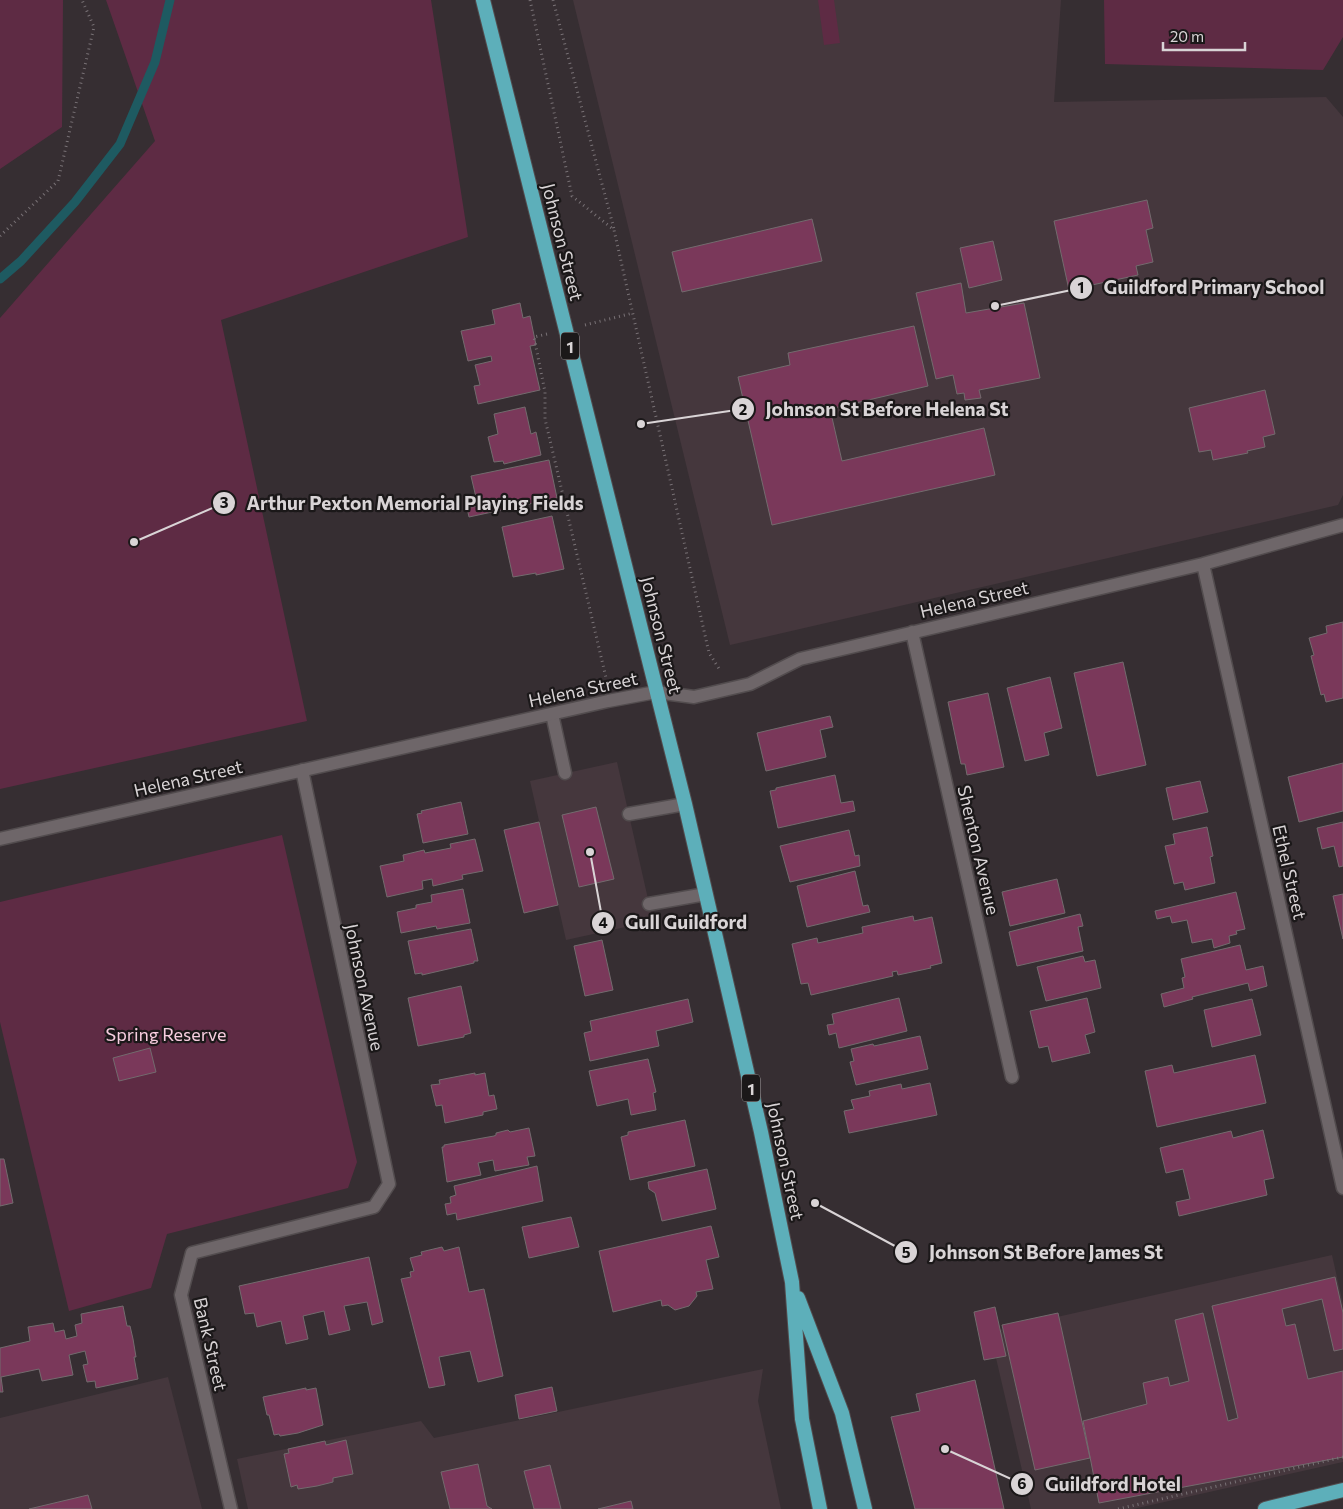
<svg xmlns="http://www.w3.org/2000/svg" width="1343" height="1509" viewBox="0 0 1343 1509" font-family="Commissioner,sans-serif">
  <style>
    .built { fill: #45373d }
    .green { fill: #5e2b44 }
    .lines { fill: none; stroke-linecap: round; stroke-linejoin: round }
    .stream { stroke: #1e5a61; stroke-width: 9 }
    .building { fill: #7a385a; stroke: #736b6e }
    .service-casing { stroke: #524c4e; stroke-width: 15 }
    .minor-casing { stroke: #524c4e; stroke-width: 15 }
    .trunk-casing { stroke: #524c4e; stroke-width: 16 }
    .path { stroke: #797276; stroke-width: 3; stroke-dasharray: 1 4; stroke-linecap: butt }
    .service { stroke: #6e6669; stroke-width: 12 }
    .minor { stroke: #6e6669; stroke-width: 12 }
    .trunk { stroke: #5dafba; stroke-width: 14 }
    .labels { text-anchor: middle; dominant-baseline: central; stroke-width: 4.5; stroke-linejoin: round; paint-order: stroke }
    .shield { fill: #1b1819; stroke: #a09c9d; stroke-width: 1 }
    .shield-label { font-size: 16px; font-weight: bold; fill: #d9d4d6 }
    .street-label { font-size: 18px; fill: #d9d4d6; stroke: #1b1819 }
    .park-label { font-size: 18px; fill: #f7cddf; stroke: #1b1819 }
    .leader { fill: none; stroke: #d9d4d6; stroke-width: 2 }
    .callout-dot { fill: #d9d4d6; stroke: #1b1819; stroke-width: 2 }
    .mark-label { font-size: 15px; text-anchor: middle; font-weight: bold; fill: #111 }
    .callout-label { font-size: 19px; text-anchor: middle; font-weight: bold; fill: #d9d4d6; stroke: #1b1819; stroke-width: 4.5; stroke-linejoin: round; paint-order: stroke }
  </style>
  <rect width="100%" height="100%" fill="#362e32"/>
  <!-- built -->
  <path class="built" d="M573,0H1061L1054,102L1326,97L1343,117V495L1338,505L730,645Z
    M617,762L653,921L566,940L530,781Z
    M1332,1255L1343,1304V1462L1133,1509H1031L990,1332Z
    M763,1369L758,1401L781,1509H248L237,1459L421,1421L434,1438Z
    M168,1377L202,1509H0V1418Z"/>
  <!-- green -->
  <path class="green" d="M0,0H63L62,127L0,169Z
    M106,0H431L468,237L221,320L307,721L0,789V318L155,141Z
    M818,0H834L840,43L824,45Z
    M1104,0H1343V37L1323,70L1105,64Z
    M282,835L357,1162L348,1188L167,1234L151,1288L69,1311L0,1022V902Z"/>
  <g class="lines">
    <!-- stream -->
    <path class="stream" d="M0,279L21,261L75,202L120,144L155,62L170,0"/>
  </g>
  <!-- building -->
  <path class="building" d="M1147,200L1153,228L1146,230L1153,262L1136,266L1138,275L1069,290L1054,221Z
    M812,219L822,261L682,292L672,252Z
    M993,241L1002,280L969,288L960,248Z
    M961,283L966,313L1024,303L1040,378L979,390L981,398L965,400L964,393L957,394L953,375L936,379L916,293Z
    M520,303L523,318L530,316L536,345L530,346L540,390L478,404L474,386L480,385L475,365L492,361L491,356L468,361L461,331L495,324L492,310Z
    M914,326L928,386L830,409L842,461L984,428L995,475L772,525L738,377L790,365L788,353Z
    M1265,390L1275,434L1263,437L1265,447L1247,451L1248,453L1213,460L1211,450L1199,452L1189,408Z
    M525,407L531,434L536,432L541,455L504,464L503,461L494,462L488,437L498,434L494,414Z
    M549,460L557,498L469,517L467,508L478,506L471,476Z
    M552,516L564,569L536,575V573L513,577L502,527Z
    M1343,622V698L1326,702L1324,694L1321,695L1311,656L1314,655L1309,638L1327,633L1326,626Z
    M1123,662L1146,765L1097,776L1074,673Z
    M1050,677L1062,728L1044,733L1049,755L1025,761L1007,688Z
    M988,693L1004,767L967,775L965,764H961L948,702Z
    M830,716L833,727L820,730L826,757L766,771L757,733Z
    M1343,763V811L1299,822L1288,777Z
    M835,775L841,803L853,801L855,811L778,828L770,791L776,790V788Z
    M1200,781L1208,812L1173,820L1166,788Z
    M461,802L468,834L423,843L417,814L422,813L421,811Z
    M596,807L614,879L579,887L562,815Z
    M539,822L558,905L524,913L504,830Z
    M1343,822V866L1339,867L1334,846L1322,849L1317,828Z
    M1207,827L1213,856L1210,857L1215,883L1185,890L1183,882L1174,884L1165,846L1175,844L1173,834Z
    M849,830L855,856L859,855L860,866L790,882L780,846Z
    M475,839L483,871L462,875L463,879L433,886L432,879L422,881L423,889L387,897L380,866L404,861L403,855L424,850L425,853L451,848L450,844Z
    M855,871L863,906L868,905L870,912L807,927L797,886Z
    M1057,879L1065,913L1010,926L1002,892Z
    M463,889L470,923L437,929L436,926L401,933L397,912L416,908V905L432,902L431,895Z
    M1236,892L1245,929L1236,931L1237,934L1229,936L1230,943L1214,948L1212,939L1192,943L1187,920L1172,923L1170,916L1157,919L1155,911Z
    M1343,894V939L1333,896Z
    M1080,914L1083,926L1078,927L1083,951L1017,966L1009,932Z
    M913,916L914,921L932,917L942,963L930,966L931,968L898,975L897,971L892,972L893,976L811,995L808,983L801,984L792,944L817,938L818,943L863,933L862,927Z
    M471,929L478,961H474V963L422,975V973L415,974L408,941Z
    M602,940L613,990L585,996L574,946Z
    M1240,945L1246,970L1263,966L1267,986L1250,991L1248,983L1192,997L1193,999L1164,1007L1161,994L1184,988L1182,978L1185,977L1181,959Z
    M1083,956L1085,962L1095,960L1101,988L1046,1001L1037,967Z
    M461,986L471,1033L464,1035V1037L418,1046L408,998Z
    M899,998L907,1031L839,1048L836,1033L829,1035L827,1025L834,1024L832,1014Z
    M1087,998L1095,1032L1085,1035L1090,1053L1052,1062L1048,1046L1039,1048L1030,1011Z
    M688,999L693,1022L656,1031L659,1046L590,1061L584,1033L592,1031L590,1021Z
    M1252,999L1261,1035L1212,1047L1204,1010Z
    M920,1036L928,1069L856,1085L850,1062L854,1061L851,1049L873,1044L874,1046Z
    M150,1048L156,1072L119,1081L113,1058Z
    M1255,1055L1266,1103L1157,1127L1145,1071L1172,1065L1174,1073Z
    M648,1059L656,1092L653,1093L656,1110L631,1115L628,1099L597,1106L589,1071Z
    M475,1073V1075L485,1073L489,1096L494,1095L497,1109L483,1112V1115L445,1123L442,1105L436,1106L431,1085L440,1084L439,1080Z
    M930,1083L937,1115L849,1133L844,1111L854,1109L851,1100L870,1096L869,1091L901,1084L902,1089Z
    M685,1120L695,1166L630,1180L621,1137L628,1135V1132Z
    M529,1128L535,1156L527,1157L529,1165L495,1171L493,1160L478,1163L481,1175L447,1182L442,1147H444V1145L494,1136L496,1135V1133L508,1130L510,1132Z
    M1263,1130L1274,1178L1264,1180L1267,1195L1179,1216L1176,1202L1190,1199L1183,1169L1166,1173L1160,1148L1231,1131L1233,1138Z
    M0,1159H4L13,1203L0,1206Z
    M537,1166L543,1201L457,1220L456,1213L447,1215L445,1204L451,1203L450,1197L456,1195L454,1186Z
    M707,1169L716,1209L662,1221L655,1193L649,1189L648,1182Z
    M571,1217L579,1247L529,1258L522,1227Z
    M711,1226L719,1257L706,1260L713,1289L696,1292L697,1296L689,1306L675,1310L668,1305L662,1306L661,1300L613,1312L599,1251Z
    M442,1247L444,1251L459,1247L469,1292L484,1289L503,1376L478,1382L470,1351L439,1357L445,1385L429,1388L401,1279L411,1277L410,1272L414,1271L410,1258L422,1255L421,1252Z
    M369,1257L383,1322L372,1325L367,1302L344,1306L350,1330L329,1335L324,1311L303,1316L308,1339L286,1344L281,1321L257,1327L254,1313L245,1314L239,1286Z
    M1335,1277L1343,1313V1349L1334,1351L1322,1299L1282,1309L1286,1326L1295,1324L1308,1379L1343,1371V1457L1099,1503L1083,1421L1147,1404L1143,1383L1168,1377L1170,1386L1189,1381L1175,1320L1203,1313L1228,1421L1238,1418L1212,1306Z
    M123,1306L127,1326H130L133,1339L136,1357H134L138,1379L96,1388L95,1381L87,1382L83,1365L88,1364L85,1351L69,1355L73,1375L42,1381L39,1369L1,1377L3,1392H0V1348L30,1341L28,1327L53,1323L55,1332L64,1330L66,1339L77,1336L75,1325L82,1323L81,1314Z
    M995,1307L1006,1356L984,1360L974,1312Z
    M1058,1313L1090,1458L1035,1470L1002,1325Z
    M975,1380L1004,1509H915L891,1417L920,1411L916,1394Z
    M552,1387L557,1411L519,1419L515,1395Z
    M306,1388V1390L316,1388L323,1425L298,1433L280,1436L279,1434L274,1435L269,1415H267L263,1397Z
    M346,1440L353,1474L333,1478V1482L317,1486L298,1489L297,1485L291,1487L284,1454L289,1453L288,1449L325,1441L326,1445Z
    M478,1464L487,1506L492,1509H450L441,1472Z
    M550,1465L561,1509H534L524,1471Z
    M88,1495L92,1509H29Z
    M631,1501L633,1509H598Z"/>
  <g class="lines">
    <defs>
      <path id="service" d="M552,714L565,773
        M629,814L685,804
        M649,904L706,894"/>
      <path id="minor" d="M1203,564L1343,1188
        M912,632L1012,1077
        M0,839L608,701L656,692L694,697L750,684L800,659L1203,564L1343,525
        M231,1509L181,1295L192,1253L374,1207L389,1184L302,770"/>
      <path id="trunk" d="M483,0L685,804L761,1132L792,1282L802,1419L820,1509
        M798,1298L842,1413L865,1509
        M1265,1509L1343,1490"/>
    </defs>
    <!-- service casing -->
    <use href="#service" class="service-casing"/>
    <!-- minor casing -->
    <use href="#minor" class="minor-casing"/>
    <!-- trunk casing -->
    <use href="#trunk" class="trunk-casing"/>
    <!-- path -->
    <path class="path" d="M530,0L572,196L614,230L709,653L720,670
      M553,0L614,229
      M0,236L58,181L94,27L82,0
      M585,325L633,313
      M547,334L534,337L545,392V419L607,682
      M1118,1509L1343,1457"/>
    <!-- service -->
    <use href="#service" class="service"/>
    <!-- minor -->
    <use href="#minor" class="minor"/>
    <!-- trunk -->
    <use href="#trunk" class="trunk"/>
  </g>
  <g class="labels">
    <!-- shield labels -->
    <g class="shield">
      <rect x="561" y="332.5" width="18" height="27" rx="4"/>
      <rect x="742" y="1074.5" width="18" height="27" rx="4"/>
    </g>
    <g class="shield-label">
      <text x="570" y="346">1</text>
      <text x="751" y="1088">1</text>
    </g>
    <!-- street labels -->
    <g class="street-label">
      <text transform="translate(563 242) rotate(76)">Johnson Street</text>
      <text transform="translate(974 599) rotate(-13)">Helena Street</text>
      <text transform="translate(662 635) rotate(76)">Johnson Street</text>
      <text transform="translate(583 689) rotate(-12)">Helena Street</text>
      <text transform="translate(188 778) rotate(-13)">Helena Street</text>
      <text transform="translate(979 850) rotate(77)">Shenton Avenue</text>
      <text transform="translate(1290 872) rotate(77)">Ethel Street</text>
      <text transform="translate(365 987) rotate(78)">Johnson Avenue</text>
      <text transform="translate(786 1161) rotate(78)">Johnson Street</text>
      <text transform="translate(211 1344) rotate(77)">Bank Street</text>
    </g>
    <!-- park labels -->
    <g class="park-label">
      <text x="166" y="1034">Spring Reserve</text>
    </g>
  </g>
  <!-- callouts -->
  <path class="leader" d="M995 306L1081 288M641 424L743 409M134 542L224 503M590 852L603 923M815 1203L906 1252M945 1449L1022 1484"/>
  <g class="callout-dot">
    <circle cx="995" cy="306" r="5"/>
    <circle cx="641" cy="424" r="5"/>
    <circle cx="134" cy="542" r="5"/>
    <circle cx="590" cy="852" r="5"/>
    <circle cx="815" cy="1203" r="5"/>
    <circle cx="945" cy="1449" r="5"/>
    <circle cx="1081" cy="288" r="12"/>
    <circle cx="743" cy="409" r="12"/>
    <circle cx="224" cy="503" r="12"/>
    <circle cx="603" cy="923" r="12"/>
    <circle cx="906" cy="1252" r="12"/>
    <circle cx="1022" cy="1484" r="12"/>
  </g>
  <g class="mark-label">
    <text x="1081" y="293">1</text>
    <text x="743" y="415">2</text>
    <text x="224" y="508">3</text>
    <text x="603" y="928">4</text>
    <text x="906" y="1258">5</text>
    <text x="1022" y="1489">6</text>
  </g>
  <g class="callout-label">
    <text x="1214" y="294">Guildford Primary School</text>
    <text x="887" y="416">Johnson St Before Helena St</text>
    <text x="415" y="510">Arthur Pexton Memorial Playing Fields</text>
    <text x="686" y="929">Gull Guildford</text>
    <text x="1046" y="1259">Johnson St Before James St</text>
    <text x="1113" y="1491">Guildford Hotel</text>
  </g>
  <!-- scale -->
  <path d="M1163 42v8h82v-8" fill="none" stroke="#d9d4d6" stroke-width="2.5"/>
  <text x="1170" y="42" font-size="15" fill="#d9d4d6" stroke="#1b1819" stroke-width="4" paint-order="stroke">20 m</text>
</svg>
